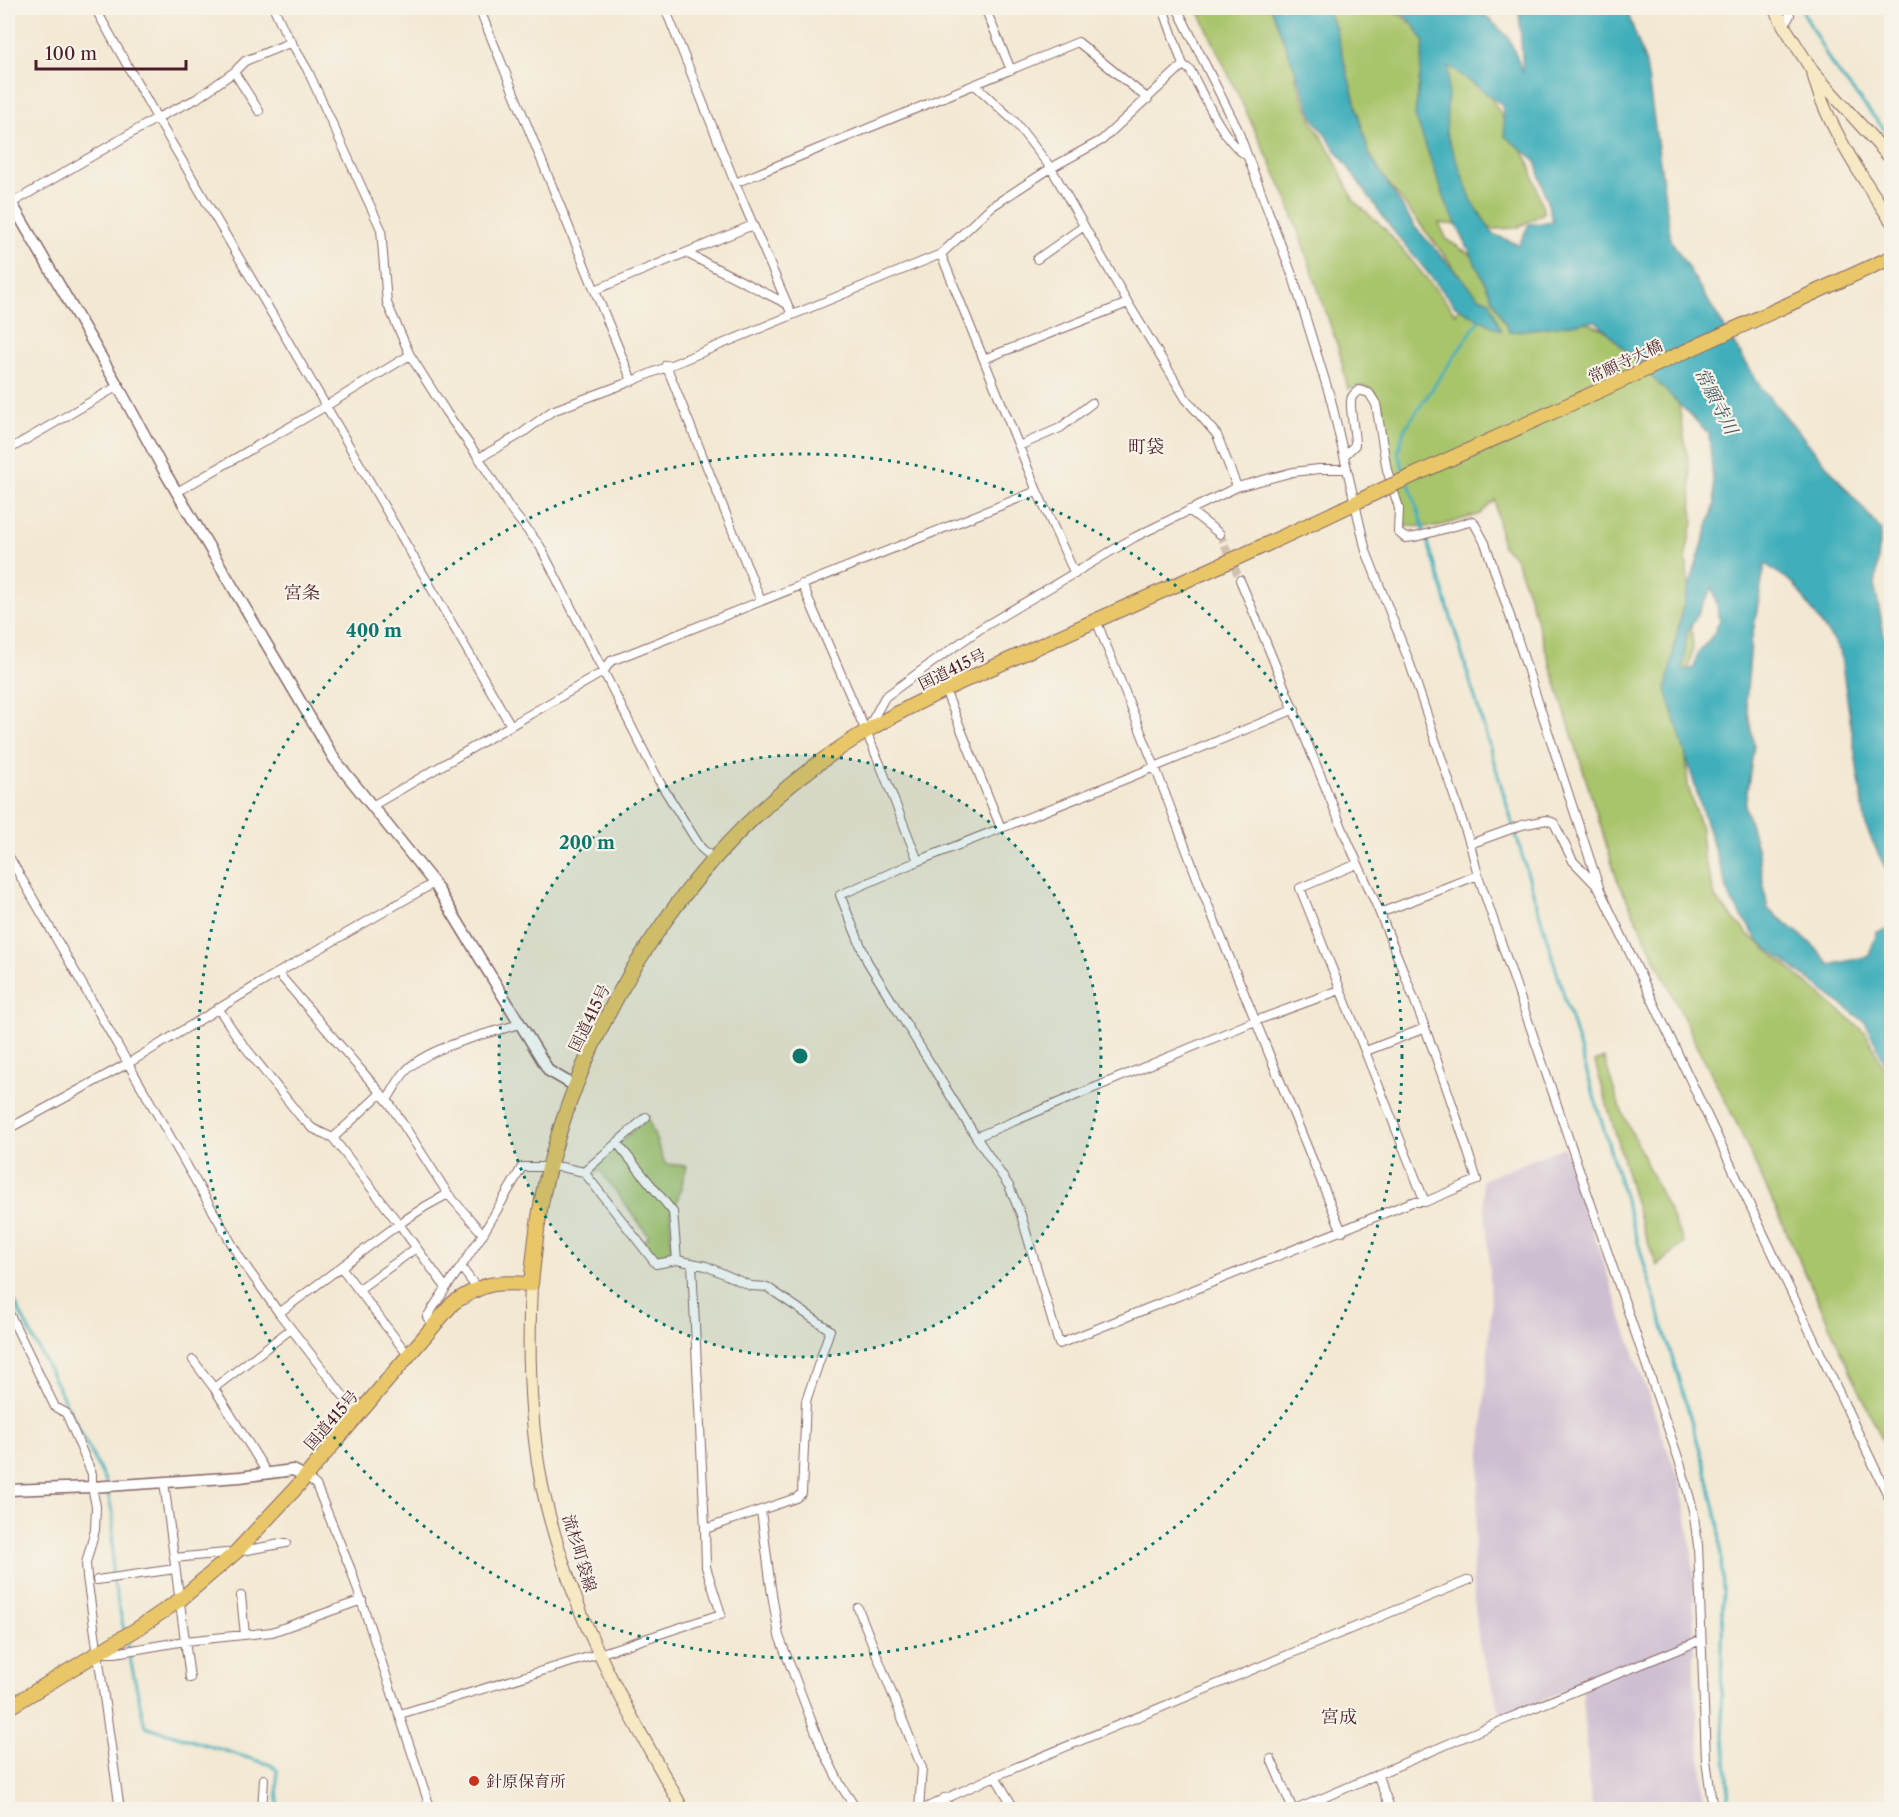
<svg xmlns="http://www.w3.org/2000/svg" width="1899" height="1817" viewBox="0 0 1899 1817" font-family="'Libre Caslon Text','Noto Serif JP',serif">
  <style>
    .industrial { fill: #cebed1 }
    .green { fill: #a9c56c; stroke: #7a724c; stroke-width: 1.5 }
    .water { fill: #40afbb; stroke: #456773; stroke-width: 1.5; fill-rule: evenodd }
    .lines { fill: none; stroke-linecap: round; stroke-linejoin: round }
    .stream { stroke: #40afbb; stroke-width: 3 }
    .minor-tunnel { stroke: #d1c0b1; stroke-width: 8; stroke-dasharray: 8 4; stroke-linecap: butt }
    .minor-casing { stroke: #856566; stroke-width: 10 }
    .tertiary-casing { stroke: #856566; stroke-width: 13 }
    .secondary-casing { stroke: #856566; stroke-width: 14 }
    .trunk-casing { stroke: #856566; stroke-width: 16 }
    .minor { stroke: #fff; stroke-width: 8 }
    .tertiary { stroke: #fff; stroke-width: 10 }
    .secondary { stroke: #f6e9c3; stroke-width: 12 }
    .trunk { stroke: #e9c769; stroke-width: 14 }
    .trunk-bridge-casing { stroke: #856566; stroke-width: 16; stroke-linecap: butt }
    .trunk-bridge { stroke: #e9c769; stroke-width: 14 }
    .ring { fill: none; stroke: #0f766e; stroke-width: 3; stroke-dasharray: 3 6 }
    .poi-dot { fill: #c8321e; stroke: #f7f3e8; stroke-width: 2 }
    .labels { text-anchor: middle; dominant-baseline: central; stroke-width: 4.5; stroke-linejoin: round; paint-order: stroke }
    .street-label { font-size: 16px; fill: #4a1f2b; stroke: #f7f3e8 }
    .poi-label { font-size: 16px; fill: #4a1f2b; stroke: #f7f3e8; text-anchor: start }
    .water-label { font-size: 18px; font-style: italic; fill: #465965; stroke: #f7f3e8 }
    .neighbourhood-label { font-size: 18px; fill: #4a1f2b; stroke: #f7f3e8 }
    .centre { fill: #0f766e; stroke: #f7f3e8; stroke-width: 3 }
    .ring-label { font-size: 18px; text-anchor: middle; font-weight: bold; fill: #0f766e; stroke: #f7f3e8; stroke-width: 4.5; stroke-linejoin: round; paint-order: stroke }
  </style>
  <rect width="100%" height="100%" fill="#f7f3e8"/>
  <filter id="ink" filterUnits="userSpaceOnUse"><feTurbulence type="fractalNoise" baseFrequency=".0167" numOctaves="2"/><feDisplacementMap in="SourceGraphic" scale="12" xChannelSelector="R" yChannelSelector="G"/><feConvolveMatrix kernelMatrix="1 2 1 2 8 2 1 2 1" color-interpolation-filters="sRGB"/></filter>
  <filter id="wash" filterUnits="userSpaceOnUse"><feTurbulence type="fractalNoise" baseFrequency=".008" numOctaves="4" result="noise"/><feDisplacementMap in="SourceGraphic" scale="24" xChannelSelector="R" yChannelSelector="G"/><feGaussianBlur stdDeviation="1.35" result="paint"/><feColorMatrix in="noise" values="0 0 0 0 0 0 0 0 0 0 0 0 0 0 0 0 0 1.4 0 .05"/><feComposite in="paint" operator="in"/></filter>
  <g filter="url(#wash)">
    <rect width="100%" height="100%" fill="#f3e8d3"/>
    <!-- industrial -->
    <path class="industrial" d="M1564,1147L1663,1438L1680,1481L1689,1528L1694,1574V1680L1705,1809H1591L1582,1683L1502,1717L1479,1644L1472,1579L1491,1309L1489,1251L1482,1182L1484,1179Z"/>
    <!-- green -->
    <path class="green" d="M1197,8H1287L1297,82L1313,123L1333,156L1354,201L1385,229L1456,314L1469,287L1381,174L1354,126L1321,8H1389L1443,45L1490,96L1529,162L1544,213L1517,228L1495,229L1439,223L1447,240L1565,313L1619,336L1677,393L1690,473L1693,522L1686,554L1693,648L1682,696L1688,786L1701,829L1703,854L1716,899L1747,933L1865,1032L1887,1074L1891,1092V1459L1734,1118L1702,1056L1617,879L1528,593L1515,557L1502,546L1495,500L1480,514L1436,527L1402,526V503L1391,470L1383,408L1375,393L1364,386L1348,389L1339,350L1286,196Z
      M1604,1058L1619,1105L1684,1243L1657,1266L1641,1223L1595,1062Z
      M648,1118L665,1164L687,1166L675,1208L670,1213L672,1257L656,1259L643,1242L649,1236L600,1170L593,1176L588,1169Z"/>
    <!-- water -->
    <path class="water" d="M1271,8H1326L1335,27L1369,154L1415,227L1479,297L1490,301L1501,331L1455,306L1391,228L1314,119Z
      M1393,8H1478L1509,38L1523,73L1519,8H1626L1646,64L1671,240L1760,386L1881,530L1875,588L1891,670V881L1866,827L1840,651L1793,583L1765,564L1751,643L1746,702L1754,745L1745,806L1757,848L1768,909L1811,943L1830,965L1869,956L1877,932L1891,928V1076L1865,1022L1759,942L1730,898L1703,813L1666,689L1681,613L1715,504L1709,434L1596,321L1509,332L1447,205L1415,116L1424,41L1410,20ZM1449,66L1502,105L1505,136L1535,160L1553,222L1529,224L1519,245L1493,234L1472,201L1446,133ZM1713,587L1720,620L1713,635L1697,654L1694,668L1683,670L1687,633Z"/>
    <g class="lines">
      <!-- stream -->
      <path class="stream" d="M1801,8L1832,65L1892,139
        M1405,474L1398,453L1404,430L1480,319
        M1409,483L1437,571L1705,1467L1719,1526L1723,1587L1721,1699L1730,1810
        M8,1289L106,1482
        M107,1489L113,1516L112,1575L124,1630
        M126,1640L145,1726L271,1765L277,1770L278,1810"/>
    </g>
  </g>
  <g filter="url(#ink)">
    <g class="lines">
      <!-- minor-tunnel -->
      <path class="minor-tunnel" d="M1220,534L1240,580"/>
      <defs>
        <path id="minor" d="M95,8L157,118L196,99L234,72L245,61L292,42
          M274,8L284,30L307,69L381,229L387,303L410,355L446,412L479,458L509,507L540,546L659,781L701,848L714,859
          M479,8L632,381
          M665,8L735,183L792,315
          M985,8L1011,70
          M1177,8L1237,128L1294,280L1331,400L1366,551L1409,661L1470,844L1478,875L1681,1466L1693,1510L1698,1545L1706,1760L1713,1810
          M1784,26L1790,15L1787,8
          M1183,65L1190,70C1203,94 1224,142 1246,155
          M234,72L259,111
          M975,85L1015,122L1051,168L1128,303L1186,399L1217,435L1237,487
          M735,183L1078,42L1148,99
          M12,203L157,118L326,406L410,355
          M686,253L787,304
          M941,254L1037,491L1075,574
          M1037,259L1084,226
          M595,290L753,225
          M984,359L1128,303
          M666,365L761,601
          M1019,446L1060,428L1092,403
          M8,450L118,386
          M1344,456L1355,445C1355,431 1350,412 1351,401C1351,396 1355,393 1359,390L1369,393L1376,404L1387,470L1399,508L1398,532L1405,538L1415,537L1473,521L1485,543L1507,607L1599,887
          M479,458L521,434L552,411L632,381L941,254L991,207L1051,168L1102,140L1183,65L1163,8
          M177,492L326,406L510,724
          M1189,510L1220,534
          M1240,580C1276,665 1310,751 1346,837C1357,863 1370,889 1381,916C1417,1002 1449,1091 1477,1180L1425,1202H1412L1059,1344L1021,1215L1009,1186L976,1137L867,961L840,895L918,861L1128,778L1295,709
          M802,584L880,764L918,861
          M1096,620L1155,767L1199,883L1342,1232
          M945,690L1001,828
          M867,730L885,697L933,662L980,629L1135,537L1237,487L1293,472L1319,469H1347
          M372,806L603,672L611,661L1037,491
          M1470,844L1522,825L1546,820L1554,823L1573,861L1599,888L1892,1504
          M8,855L240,1258L279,1313
          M1357,864L1300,888L1425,1202
          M1380,913L1478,875
          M278,973L390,1104L448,1194L483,1234L461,1267L476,1287
          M218,1008L238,1038L300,1116L312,1128L333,1138
          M1366,1051L1425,1028
          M381,1093L333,1138L399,1224L426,1206L448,1194
          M387,1100C393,1091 398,1080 405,1072C424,1048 490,1033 520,1024
          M8,1129L132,1061L274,975L434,883
          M976,1137L1255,1021L1340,990
          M584,1172L656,1264L677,1260L673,1212L617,1143
          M483,1234L522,1167H561L584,1172L646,1117
          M677,1260L706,1266L751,1286L767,1287L830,1330L806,1401L802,1493L796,1498L705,1529L692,1264
          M341,1267L408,1355
          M358,1290L416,1248
          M8,1311L55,1407L66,1413L92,1474V1487L96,1506L95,1530L86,1563L87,1577L120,1810
          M433,1324L427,1317L446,1288
          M193,1360L214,1388L291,1329
          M214,1388L267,1473
          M358,1415L279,1313L399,1224L446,1288L461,1267
          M305,1476L316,1485L351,1570L431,1810
          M164,1482L190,1678
          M761,1511L771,1588L779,1636L821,1746L841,1786L857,1810
          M174,1558L236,1552L286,1543
          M97,1580L175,1569
          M241,1596L245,1635
          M858,1608L922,1768L919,1810
          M99,1653H115L185,1641L272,1632L362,1600
          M400,1714L608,1651L721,1614L706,1567L705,1529
          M1271,1759L1293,1810
          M1377,1774L1391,1810
          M995,1776L1015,1810
          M944,1798L949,1810
          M262,1810L264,1779
          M921,1810L995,1776L1469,1580
          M1295,1810L1499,1722L1701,1640"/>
        <path id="tertiary" d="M8,197L118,386L163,469L335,760L434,883L549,1071L575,1086
          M8,1490L92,1487L240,1477L293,1470L305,1476"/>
        <path id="secondary" d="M1774,8L1784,26L1813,72L1892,160
          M1813,73C1824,121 1864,181 1892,222
          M531,1284C528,1347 529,1412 540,1475C547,1515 560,1555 574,1594C601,1669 645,1739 683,1810"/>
        <path id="trunk" d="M8,1708L140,1627L181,1599L236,1552L295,1489L453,1303C485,1282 494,1282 531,1284C535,1245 539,1205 549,1168C595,992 709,827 865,732C914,702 968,679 1020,655C1138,600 1259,551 1375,493"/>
      </defs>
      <!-- minor casing -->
      <use href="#minor" class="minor-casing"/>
      <!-- tertiary casing -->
      <use href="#tertiary" class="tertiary-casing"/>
      <!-- secondary casing -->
      <use href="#secondary" class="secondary-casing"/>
      <!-- trunk casing -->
      <use href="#trunk" class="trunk-casing"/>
      <!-- minor -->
      <use href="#minor" class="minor"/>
      <!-- tertiary -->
      <use href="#tertiary" class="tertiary"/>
      <!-- secondary -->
      <use href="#secondary" class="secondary"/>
      <!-- trunk -->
      <use href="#trunk" class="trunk"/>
      <defs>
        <path id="trunk-bridge" d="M1375,493L1888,259"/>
      </defs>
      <!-- trunk-bridge casing -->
      <use href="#trunk-bridge" class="trunk-bridge-casing"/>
      <!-- trunk-bridge -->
      <use href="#trunk-bridge" class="trunk-bridge"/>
    </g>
  </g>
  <!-- distance rings -->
  <circle cx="800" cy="1056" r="301" fill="#0f766e" fill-opacity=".12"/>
  <g class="ring">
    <circle cx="800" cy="1056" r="301"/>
    <circle cx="800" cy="1056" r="602"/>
  </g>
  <!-- markers -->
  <circle class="poi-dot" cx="474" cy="1781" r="6"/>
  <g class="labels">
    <!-- street labels -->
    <g class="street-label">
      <text transform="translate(1625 361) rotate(-25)">常願寺大橋</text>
      <text transform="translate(952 669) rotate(-26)">国道415号</text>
      <text transform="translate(589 1018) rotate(-64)">国道415号</text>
      <text transform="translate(331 1420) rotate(-49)">国道415号</text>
      <text transform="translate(580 1553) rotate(73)">流杉町袋線</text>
    </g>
    <!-- poi labels -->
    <g class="poi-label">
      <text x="486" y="1781">針原保育所</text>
    </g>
    <!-- water labels -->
    <g class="water-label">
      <text transform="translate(1716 401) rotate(63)">常願寺川</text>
    </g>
    <!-- neighbourhood labels -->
    <g class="neighbourhood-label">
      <text x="1146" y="447">町袋</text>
      <text x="302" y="593">宮条</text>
      <text x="1339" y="1717">宮成</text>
    </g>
  </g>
  <circle cx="800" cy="1056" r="9" class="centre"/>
  <g class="ring-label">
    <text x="374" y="637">400 m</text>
    <text x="587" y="849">200 m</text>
  </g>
  <!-- margin -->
  <rect width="1899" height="1817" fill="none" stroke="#f7f3e8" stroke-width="30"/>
  <!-- scale -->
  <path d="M36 60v9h150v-9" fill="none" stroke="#4a1f2b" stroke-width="3"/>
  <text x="45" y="60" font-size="18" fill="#4a1f2b" stroke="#f7f3e8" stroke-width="4.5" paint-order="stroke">100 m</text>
</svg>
